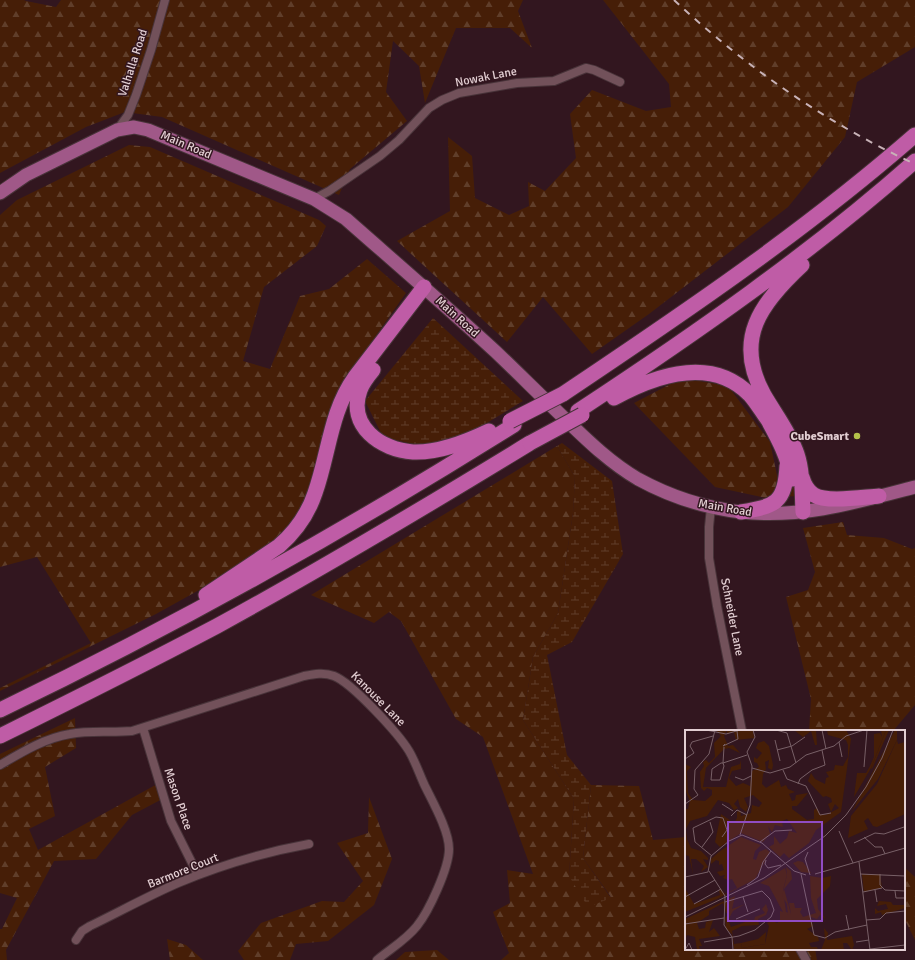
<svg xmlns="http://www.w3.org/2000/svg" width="915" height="960" viewBox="0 0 915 960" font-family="Signika,sans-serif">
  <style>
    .forest { fill: url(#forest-firs) }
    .wetland { fill: url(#wetland-marsh) }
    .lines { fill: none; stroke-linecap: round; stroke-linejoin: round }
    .minor-casing { stroke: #483339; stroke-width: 10 }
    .primary-casing { stroke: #483339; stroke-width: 15 }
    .motorway-casing { stroke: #483339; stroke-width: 17 }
    .minor { stroke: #72515a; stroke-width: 8 }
    .primary { stroke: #a05888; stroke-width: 13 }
    .motorway { stroke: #bf5ca6; stroke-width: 15 }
    .rail { stroke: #c8b2b7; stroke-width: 2; stroke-dasharray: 7 7; stroke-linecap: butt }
    .motorway-bridge-casing { stroke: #483339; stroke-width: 17; stroke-linecap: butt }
    .motorway-bridge { stroke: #bf5ca6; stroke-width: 15 }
    .poi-dot { fill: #b4c24a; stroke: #32161f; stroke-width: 1.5 }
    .labels { text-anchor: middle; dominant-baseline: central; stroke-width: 3; stroke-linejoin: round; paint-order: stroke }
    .street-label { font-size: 12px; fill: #e2ced2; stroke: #32161f }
    .poi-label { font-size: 12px; font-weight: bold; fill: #e2ced2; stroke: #32161f; text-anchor: end }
    .inset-road { fill: none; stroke: #786067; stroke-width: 1 }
    .view { fill: #904cc3; fill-opacity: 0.15; stroke: #904cc3; stroke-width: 2 }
    .inset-edge { fill: none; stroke: #e2ced2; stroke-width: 2 }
  </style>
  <defs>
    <pattern id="forest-firs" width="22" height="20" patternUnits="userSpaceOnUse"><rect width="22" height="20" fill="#461e07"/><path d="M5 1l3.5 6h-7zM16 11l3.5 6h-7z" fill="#603e2a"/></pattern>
    <pattern id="wetland-marsh" width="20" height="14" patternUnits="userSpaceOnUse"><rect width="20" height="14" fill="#461e07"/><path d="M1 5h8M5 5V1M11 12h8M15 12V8" fill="none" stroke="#603e2a"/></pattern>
  </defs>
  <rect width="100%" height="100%" fill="#32161f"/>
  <!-- forest -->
  <path class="forest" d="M0,0H24L26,1L56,7L61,0H523L518,11L532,48L510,28H456L425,103L419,66L393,41L386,92L407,121L350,169L339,195L162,117L125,112L86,127L0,173Z
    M603,0H915V47L857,82L845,137L788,207L649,314L592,354L543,297L507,342L397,241L450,211L448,137L472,156L475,198L509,215L529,206L528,182L545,191L576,158L570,114L592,90L646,111L671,107L669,84Z
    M129,145L150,147L319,220L326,226L317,246L264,287L243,361L270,369L300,296L329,289L367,259L406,293L346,378L312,482L300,509L281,534L264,552L210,584L156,614L0,691V688L91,643L37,557L0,567V215L17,200Z
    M682,378L728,386L770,442L778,480L811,495L766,498L715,487L634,403Z
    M557,446L575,477L573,513L558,613L533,657L523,720L574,799L569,876L611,897L583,858L591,785L639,786L653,840L686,837V949H815L817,960H501L509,953L493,912L510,903L507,870L533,874L483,737L456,719L401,621L389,612L374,623L311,595Z
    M843,522L847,535L884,538L912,549L915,548V705L893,731H809L811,699L786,597L808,590L815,572L803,528Z
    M75,718L76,748L45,767L55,816L29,829L38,850L159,783L166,797L132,815L96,859L54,861L6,950L7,960H0V929H2L17,898L0,893V754Z
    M369,797L392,859L374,905L328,941L296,944L290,960H244L238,951L261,923L322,901L344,902L363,881L337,843L368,833Z
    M904,867L915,877V940L904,918Z
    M167,939L186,945L203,960H170Z
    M437,950L449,960H396L405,952Z"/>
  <!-- wetland -->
  <path class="wetland" d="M433,318L523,401L462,438L422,446L383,437L365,401Z
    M562,443L612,481L623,554L572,642L547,655L567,755L591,785L583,858L611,898L588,907L569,876L574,799L523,720L533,657L558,613L573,513L575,477L557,446Z"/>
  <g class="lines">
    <defs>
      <path id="minor" d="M117,130L128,115L136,95L151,50L165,0
        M314,199L329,191L380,156L399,140L429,108L442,100L459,93L517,83L554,81L586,68L594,70L620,82
        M711,507L709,527V558L717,606L742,731
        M143,728L171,821L198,875
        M0,765C22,752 45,738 70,734C90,730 111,733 132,731L304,676C314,674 324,672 334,676C352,683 398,733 409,751C415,761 419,773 424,784C432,801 449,830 449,849C449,868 429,911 417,926C406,940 390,949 377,960
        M76,940L82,931L90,926C119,912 148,896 178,883C219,866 265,852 309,844
        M800,949L806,960"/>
      <path id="primary" d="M0,193L26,175L117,130L134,127L148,130L314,199L346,219C396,263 447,307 496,352C518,373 540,395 562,416C586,439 609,462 638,479C669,496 706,508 741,512C800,519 858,502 915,487"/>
      <path id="motorway" d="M802,265C761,303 733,339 764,395C775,414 790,433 797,454C803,472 802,493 803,512
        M373,370C368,376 363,382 360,390C347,426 381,450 413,452C439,453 466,442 489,431
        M563,394C684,313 805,231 915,135
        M614,398C656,375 712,356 750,395C757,403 762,412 768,420C779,440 788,457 792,479
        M578,411C695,334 810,254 915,161
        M802,477C804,484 808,491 814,495C827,503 863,497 879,496
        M741,512C775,506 785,504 787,466
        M206,595L279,546C295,532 308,514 315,493C329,454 330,412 355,377L424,287
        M0,710C177,625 348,529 514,425
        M0,736C73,700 145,664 217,626C323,568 427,506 530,443"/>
    </defs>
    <!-- minor casing -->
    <use href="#minor" class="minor-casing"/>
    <!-- primary casing -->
    <use href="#primary" class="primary-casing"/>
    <!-- motorway casing -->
    <use href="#motorway" class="motorway-casing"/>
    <!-- minor -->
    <use href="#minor" class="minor"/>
    <!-- primary -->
    <use href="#primary" class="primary"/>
    <!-- motorway -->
    <use href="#motorway" class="motorway"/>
    <!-- rail -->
    <path class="rail" d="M674,0C746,67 826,123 915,164"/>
    <defs>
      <path id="motorway-bridge" d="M510,421L563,394
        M530,443L582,415"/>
    </defs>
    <!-- motorway-bridge casing -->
    <use href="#motorway-bridge" class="motorway-bridge-casing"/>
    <!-- motorway-bridge -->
    <use href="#motorway-bridge" class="motorway-bridge"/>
  </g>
  <!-- markers -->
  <circle class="poi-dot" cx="857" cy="436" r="4"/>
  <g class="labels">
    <!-- street labels -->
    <g class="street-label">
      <text transform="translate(133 63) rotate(-72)">Valhalla Road</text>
      <text transform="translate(486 77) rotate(-11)">Nowak Lane</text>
      <text transform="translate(186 145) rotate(23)">Main Road</text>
      <text transform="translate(457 317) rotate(42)">Main Road</text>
      <text transform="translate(725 508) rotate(10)">Main Road</text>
      <text transform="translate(732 617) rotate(79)">Schneider Lane</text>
      <text transform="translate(378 699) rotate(45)">Kanouse Lane</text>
      <text transform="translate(178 799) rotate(71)">Mason Place</text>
      <text transform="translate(183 871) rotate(-22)">Barmore Court</text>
    </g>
    <!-- poi labels -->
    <g class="poi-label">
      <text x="849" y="436">CubeSmart</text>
    </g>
  </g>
  <!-- overview -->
  <g transform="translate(685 730)">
    <rect width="220" height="220" fill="#32161f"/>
    <path d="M42,0H68L69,8L51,10L49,2L42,4ZM201,0H204L187,39L186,38ZM210,0H212V10L193,49L167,81ZM177,144H195L197,158L179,162ZM194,171L206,172L208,175H220V178L197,185L196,182L190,184V178L193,181L203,179L201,174L192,176ZM81,202L80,214L57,218L56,213L73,209Z" fill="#461e07"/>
    <path d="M31,0H42L39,6L43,16L48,15L55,23L44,18L39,19L21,38L18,57H41L46,37L55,34L56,30V39L47,41L44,48L51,56L58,53L65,56L67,41L74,37L72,33L69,32V27L72,29L77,23L71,18L73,13L79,11L84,16L88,35L87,40L83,38L84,30L80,32L81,39L78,44L77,54L81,58L94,50L96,57L101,55L103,59L110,62L104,64L107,71L110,70L111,65L123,63L112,76H107V79L122,90L129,89V80L132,78L135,84L141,85L154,78L150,74L146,82L143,74L147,72L146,68L141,66L138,67L123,51L126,43L130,49L140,54L141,48L144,47L141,42L149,40L150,35L158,36L163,27V15L161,10L143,5L142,0H161L166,9L156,82L131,100L124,113L104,128L99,123L95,127L84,117L89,114V106L95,114L102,108L104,101L112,103L102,89L97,91L98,97L90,95L87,102L83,96L85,104L78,112L56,103L35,117L30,112L36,84L49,93L52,88V82L55,80L56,86L66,83L67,75L74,77L77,73L68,65L59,68L63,77L61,82L55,77L53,69L49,74L53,78L49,80L44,73L33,70L22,86L5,91L1,99L2,109L6,118L16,121L23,128V130L18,129L23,137L16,142L19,136L11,129H6L8,144L4,126L0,125V79H3L5,71L0,60V34L6,37L2,41L3,63L8,70L20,71L27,65V60L22,58L19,61L16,58L15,42L19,36L18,32L21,30L24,33L30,27L29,13L36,6ZM109,0H131L132,15H130L126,1L118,7ZM196,0H201L186,38L169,67L172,43H181L185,36L189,27V4L195,3L197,7ZM212,10L213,14L220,12V84L192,97L188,96L183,88L179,91L183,99L163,108L166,86L192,54ZM56,107L76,115L70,121L68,129L71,130L74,122L81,119L85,122L70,149L59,155L32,169L0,182V158L9,174L35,165L34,161L36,159L40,164L52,158L47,149L43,150L38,148L40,145L35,146L32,142L39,140L37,134L34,135V131L31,130L26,134V129L34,122ZM113,131L118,132L126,143L116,142L108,133ZM100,138L102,145L98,160L101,182L106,184L104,173H109L110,178H117L115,182L118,187L131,183L126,168L125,146L137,148L146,146L145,156L132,169L133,179L141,189L135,185L132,189L126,187L128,196L122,199L133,207L134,211L124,213L126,217H132L133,220H49L47,204L41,199L40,188L44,184L41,183L38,173L24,181V185L12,193L14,199L20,198L21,192L28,190L24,202L29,198L35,206L14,209L17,216H14L15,220H12L10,207L2,205L0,209V189L50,166L47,179L60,174L48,181L43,190L46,197L60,192V189L69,192L70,187L80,183L77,179L81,174L83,180L81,185L73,189L74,195L57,196L47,201L49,214L56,213L57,218L80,214L84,196L82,193L88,190L92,193L95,190V181L98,182L84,156L75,153Z" fill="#461e07"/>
    <path d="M101,137L106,141L107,149L99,159L106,184L103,185L102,174L97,166L102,145ZM139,198L143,203L142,210L167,206L169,215L167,220L162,213H158L159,220H136L140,210Z" fill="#461e07"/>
    <path class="inset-road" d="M21,0L41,4L55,0M91,0L102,3L111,33M137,0L141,19M90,10L95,31M154,12L157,27M40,14L38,16L53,9L52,1M39,17L38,33L62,25M92,20L107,16L120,7M0,29L9,23L5,16L7,12L28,6M36,33H38L39,36L35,50H26L27,39ZM179,37L182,0M67,38L85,43L105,37L121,25L149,16L161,6L179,0M98,40L102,49L121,56L135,85L146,83M50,47L58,50L66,46M113,54L115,49L127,40L140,35L137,20M13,65L9,59L10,40L24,24L30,0M0,74L13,65M37,74L48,81M46,86L52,80L62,85M154,101L168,133M55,105L65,75L67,36L62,22L70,7L68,0M179,107L190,117H197L200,124M75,112L90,101L107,100M169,113L190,103L199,104L219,97M17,117L28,102L25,92M123,122L120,129L125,145M27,126L10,112L8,98L31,87L38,88L42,100L37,107M81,130L80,134L83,138L96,135M174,132L185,220M24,141L40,166L39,195L47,207L48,220M116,144L129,205L140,208L150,202L182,195M130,144L220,118M175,144L220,146M195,144V155L200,160L220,161M0,147L23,142L26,126L44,111L57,105L77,113L109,141L121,145M62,155L73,147L78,132L86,121M190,160L192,172M210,161L211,168H220M178,162L197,158M0,167L30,150M58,167L63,182M9,174L36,159M161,185L164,200M0,187L79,148L140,106L161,85L181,57L197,28L208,0M51,189L75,179M181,190L195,189L201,183L220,181M0,194L39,188M19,212L54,206L70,200L86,187L89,180L85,169L77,161L40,172M171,212L184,210M185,219L220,215M0,220L4,213L7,220"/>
    <path class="view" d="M43,92H137V191H43Z"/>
    <rect width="220" height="220" class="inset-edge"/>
  </g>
</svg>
